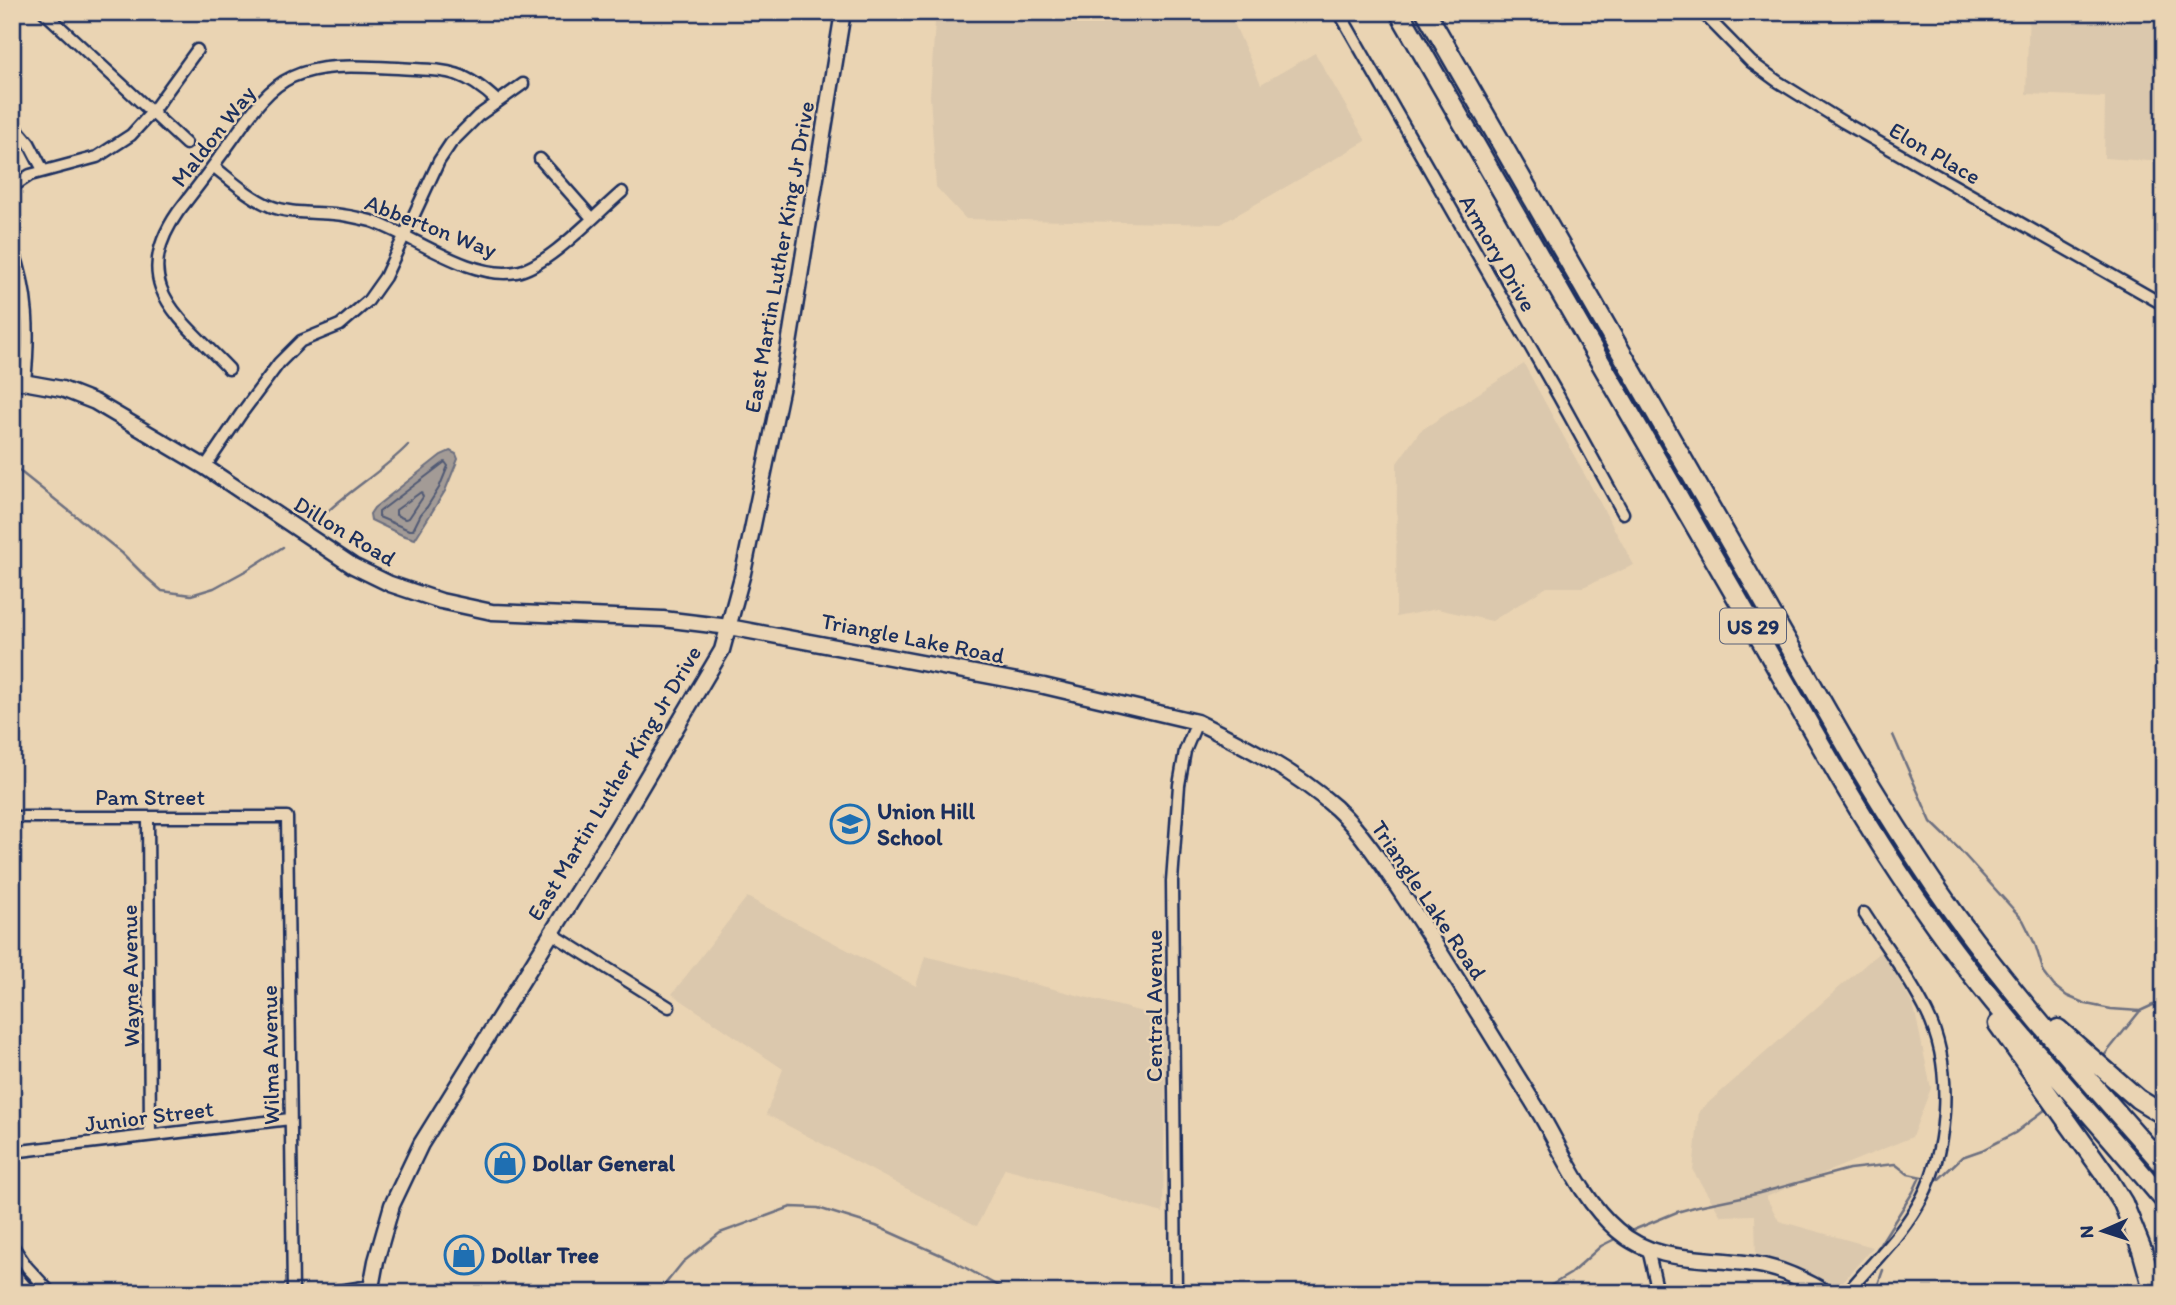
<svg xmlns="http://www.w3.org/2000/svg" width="2176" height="1305" viewBox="0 0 2176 1305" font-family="Itim,sans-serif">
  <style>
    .built { fill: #dbc8ad }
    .water { fill: #a39b96; stroke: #6d7080; stroke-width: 2 }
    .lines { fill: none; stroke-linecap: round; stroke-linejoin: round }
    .shore { stroke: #515a74; stroke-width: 2 }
    .stream { stroke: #6d7080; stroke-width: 2.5 }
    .street-casing { stroke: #1b2f5e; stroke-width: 15 }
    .secondary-casing { stroke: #1b2f5e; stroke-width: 19 }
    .highway-casing { stroke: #1b2f5e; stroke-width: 23 }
    .street { stroke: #ead4b3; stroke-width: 10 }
    .secondary { stroke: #ead4b3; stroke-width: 14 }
    .highway { stroke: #ead4b3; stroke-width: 18 }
    .labels { text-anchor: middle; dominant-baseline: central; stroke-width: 5; stroke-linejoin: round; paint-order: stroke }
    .shield { fill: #ead4b3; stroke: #596078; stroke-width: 2 }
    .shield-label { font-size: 21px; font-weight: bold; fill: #1b2f5e }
    .street-label { font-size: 23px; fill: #1b2f5e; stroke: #ead4b3 }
    .poi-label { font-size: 23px; font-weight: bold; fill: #1b2f5e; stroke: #ead4b3; text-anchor: start }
  </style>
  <rect width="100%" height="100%" fill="#ead4b3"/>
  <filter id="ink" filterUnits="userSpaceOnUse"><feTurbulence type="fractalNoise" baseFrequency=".0143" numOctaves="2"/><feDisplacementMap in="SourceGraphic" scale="14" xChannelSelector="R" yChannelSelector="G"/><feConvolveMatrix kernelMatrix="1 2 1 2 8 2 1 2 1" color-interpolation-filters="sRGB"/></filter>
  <g filter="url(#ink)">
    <!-- built -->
    <path class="built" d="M943,12H1229L1261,84L1315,53L1366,141L1221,224L966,219L936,187L930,96L935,22Z
      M2029,12H2164V162L2104,158L2105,97L2026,94Z
      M1524,364L1634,565L1583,587H1547L1492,621L1437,609L1396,617L1397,463L1420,431Z
      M747,897L916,986L925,956L1166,1018L1163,1213L1005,1168L977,1226L766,1114L783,1069L672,994Z
      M1882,950L1914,1007L1931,1088L1912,1137L1766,1197L1779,1221L1873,1247L1840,1285L1756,1259L1755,1215L1721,1216L1693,1171L1699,1111Z"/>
    <!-- water -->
    <path class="water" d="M450,451L456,454L458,459L445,491L415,539L402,535L371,520L370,514L374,508L441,455Z"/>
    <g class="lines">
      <!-- shore -->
      <path class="shore" d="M445,462L448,466L439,488L427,507L421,514L413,530H409L379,517V512Z
        M421,492L423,497L409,518L405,519L396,515V510Z"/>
      <!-- stream -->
      <path class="stream" d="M12,465L122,553L147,578L162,591L191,595L214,588L247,570L283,547
        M323,516C349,490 382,472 408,445
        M1893,735L1931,822L1959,849L2023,920L2035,944L2044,973L2054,986L2067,996L2086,1004L2111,1009L2140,1011
        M2103,1057L2140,1011L2153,1005H2164
        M1939,1179L1962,1157L1982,1150L2015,1133L2046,1109
        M1631,1231L1677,1212L1698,1206L1756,1194L1849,1169L1895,1164L1908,1174L1922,1177
        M1877,1249L1913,1192L1920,1177
        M658,1293L683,1262L720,1233L791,1207L818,1208L876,1226L950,1259L1010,1293
        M1538,1293L1570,1274L1601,1246L1615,1239
        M1875,1293L1883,1270"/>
      <defs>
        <path id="street" d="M44,12L186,144
          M1339,12L1559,397L1623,513
          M1702,12L1751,62L1777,81L1843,122L2164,305
          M12,123L29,143L43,170
          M540,159L592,218
          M213,166C231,180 249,197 270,206C290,214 313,212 334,214C346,215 359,218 371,221C413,235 470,280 516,272C547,267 596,214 622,192
          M12,187L30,175L97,157L131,135L152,112L197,50
          M12,246C29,291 30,334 25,381
          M229,369C180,317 127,286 178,212C195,190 211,169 227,147C245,123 263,90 292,77C324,62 364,67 398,68C445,71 461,67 497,101
          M205,467L241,414L279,363L301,341L340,325L368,301L385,277L439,161L451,143L478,116L523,84
          M12,817H287L293,1293
          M148,817L150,1135
          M551,933L669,1007
          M12,1152L290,1119
          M12,1245L27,1267L51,1293
          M1648,1249L1658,1293
          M12,1271L31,1293
          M1176,1293L1172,881L1179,785L1185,751L1197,722
          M1847,1293C1869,1266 1897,1240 1915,1210C1948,1157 1955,1070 1927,1013C1910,978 1885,946 1864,913"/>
        <path id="secondary" d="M12,380L62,389L95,402L205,467L353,566L390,584L441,601L492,612L663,619L729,627L1044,686L1197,722C1246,746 1294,771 1336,808C1365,835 1390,876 1412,909C1455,974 1495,1041 1536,1107C1562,1149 1579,1197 1617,1230C1658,1267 1715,1255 1764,1266C1786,1271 1807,1281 1827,1293
          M339,1293L370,1288
          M370,1293L376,1261L392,1205L421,1144L618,826L722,650L743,573L783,381L843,12"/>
        <path id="highway" d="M1399,12C1509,204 1619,395 1730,586C1794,696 1854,811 1928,915C1999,1017 2085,1105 2164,1200
          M1426,12L1855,760C1887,813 1920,866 1956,916C2020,1004 2093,1085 2164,1166
          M1998,1024L2105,1174L2123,1203L2142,1250L2154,1293
          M2058,1029L2138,1099L2164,1115"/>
      </defs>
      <!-- street casing -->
      <use href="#street" class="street-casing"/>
      <!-- secondary casing -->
      <use href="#secondary" class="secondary-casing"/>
      <!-- highway casing -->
      <use href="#highway" class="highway-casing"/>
      <!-- street -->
      <use href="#street" class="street"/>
      <!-- secondary -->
      <use href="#secondary" class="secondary"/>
      <!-- highway -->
      <use href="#highway" class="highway"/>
    </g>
  </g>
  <!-- icons -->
  <defs>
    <symbol id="school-ring" viewBox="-11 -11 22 22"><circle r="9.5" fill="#ead4b3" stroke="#1f6fb2" stroke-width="1.5"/><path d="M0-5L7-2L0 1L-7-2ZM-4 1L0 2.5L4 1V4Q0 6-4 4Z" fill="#1f6fb2"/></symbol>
    <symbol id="shop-ring" viewBox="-11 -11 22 22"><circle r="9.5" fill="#ead4b3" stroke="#1f6fb2" stroke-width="1.5"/><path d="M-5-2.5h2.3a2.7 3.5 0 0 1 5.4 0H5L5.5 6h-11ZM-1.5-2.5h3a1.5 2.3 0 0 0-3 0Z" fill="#1f6fb2"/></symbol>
  </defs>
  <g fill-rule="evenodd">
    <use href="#school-ring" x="828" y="802" width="44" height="44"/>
    <use href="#shop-ring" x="483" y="1141" width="44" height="44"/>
    <use href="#shop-ring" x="442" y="1233" width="44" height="44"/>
  </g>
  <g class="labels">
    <!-- shield labels -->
    <rect class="shield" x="1720" y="608.5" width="66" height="35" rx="5"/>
    <g class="shield-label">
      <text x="1753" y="626">US 29</text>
    </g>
    <!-- street labels -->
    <g class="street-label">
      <text transform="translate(213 136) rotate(-52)">Maldon Way</text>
      <text transform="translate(1935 153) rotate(30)">Elon Place</text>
      <text transform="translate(431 226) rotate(21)">Abberton Way</text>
      <text transform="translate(1498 253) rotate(60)">Armory Drive</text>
      <text transform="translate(779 257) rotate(-80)">East Martin Luther King Jr Drive</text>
      <text transform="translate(345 531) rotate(31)">Dillon Road</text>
      <text transform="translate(913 638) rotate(11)">Triangle Lake Road</text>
      <text transform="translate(614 783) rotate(-59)">East Martin Luther King Jr Drive</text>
      <text x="150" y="797">Pam Street</text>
      <text transform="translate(1429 900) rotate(56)">Triangle Lake Road</text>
      <text transform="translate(130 976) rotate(-91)">Wayne Avenue</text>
      <text transform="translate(1154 1006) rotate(-90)">Central Avenue</text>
      <text transform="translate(270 1055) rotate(-91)">Wilma Avenue</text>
      <text transform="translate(149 1116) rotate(-7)">Junior Street</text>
    </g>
    <!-- poi labels -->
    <g class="poi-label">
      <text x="877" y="811">Union Hill<tspan x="877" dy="26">School</tspan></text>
      <text x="532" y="1163">Dollar General</text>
      <text x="491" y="1255">Dollar Tree</text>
    </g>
  </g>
  <!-- margin -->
  <rect width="2176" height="1305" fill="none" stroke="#ead4b3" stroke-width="42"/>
  <rect x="21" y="21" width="2134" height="1263" fill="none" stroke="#1b2f5e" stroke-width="2.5" filter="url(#ink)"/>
  <!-- north arrow -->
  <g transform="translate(2103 1231) rotate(267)" stroke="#ead4b3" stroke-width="5" paint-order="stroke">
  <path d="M0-5L12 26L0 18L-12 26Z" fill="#1b2f5e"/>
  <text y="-10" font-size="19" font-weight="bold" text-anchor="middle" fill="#1b2f5e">N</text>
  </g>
</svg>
